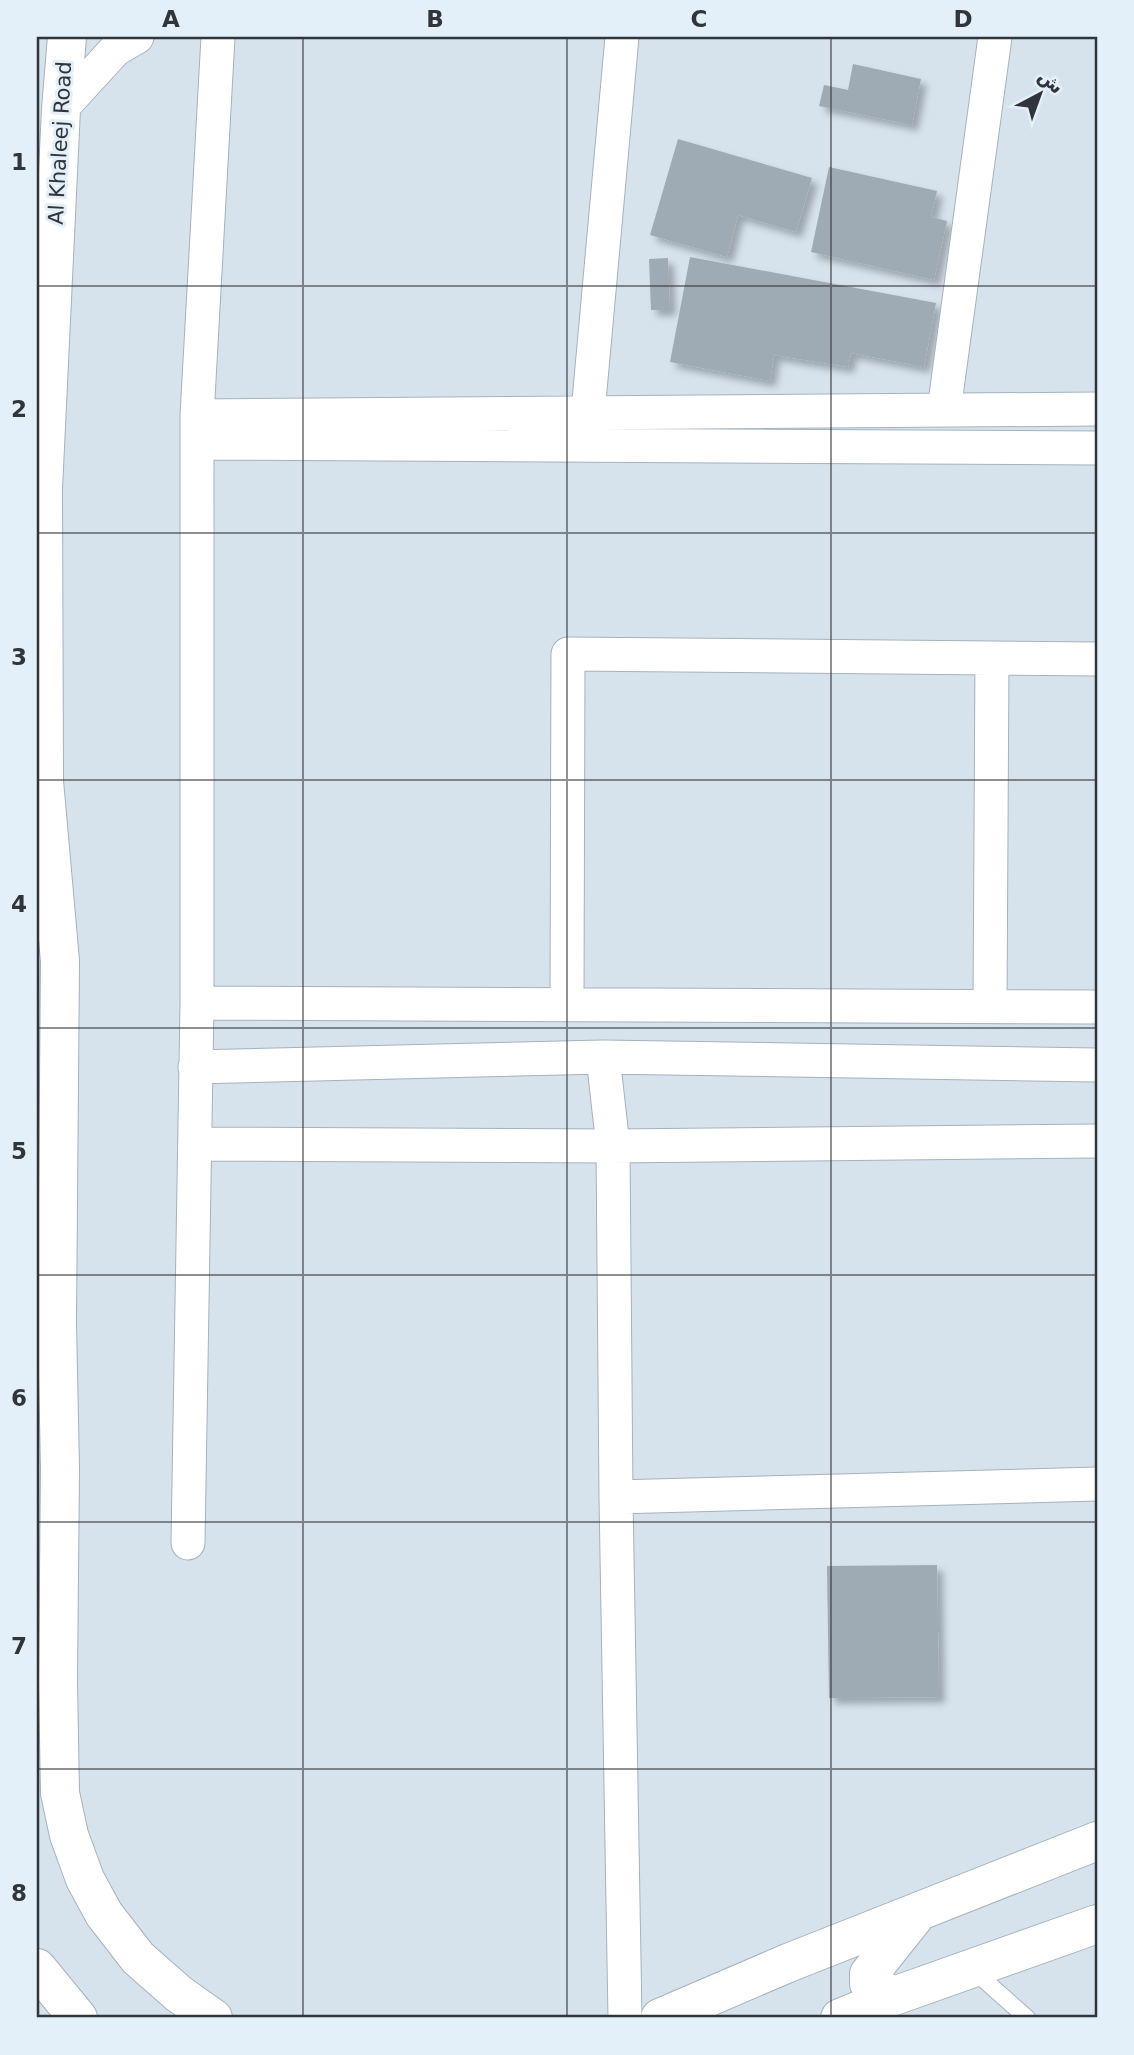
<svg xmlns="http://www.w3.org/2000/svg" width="1134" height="2055" viewBox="0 0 1134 2055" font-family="'DejaVu Sans',Vazirmatn,sans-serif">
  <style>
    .building { fill: #9eaab4; filter: url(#shadow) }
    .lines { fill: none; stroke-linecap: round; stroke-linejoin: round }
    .lane-casing { stroke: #a6b2bc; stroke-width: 18 }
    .street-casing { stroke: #a6b2bc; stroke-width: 35 }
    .secondary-casing { stroke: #a6b2bc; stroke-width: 40 }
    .lane { stroke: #fff; stroke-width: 16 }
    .street { stroke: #fff; stroke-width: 33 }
    .secondary { stroke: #fff; stroke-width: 38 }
    .grid { fill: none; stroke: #313539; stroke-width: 2; stroke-opacity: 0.55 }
    .labels { text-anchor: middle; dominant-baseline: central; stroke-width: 6; stroke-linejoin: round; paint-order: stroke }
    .street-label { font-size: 21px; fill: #313539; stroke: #e3f0fa }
    .neatline { fill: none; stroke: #313539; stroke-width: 2.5 }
    .grid-label { font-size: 23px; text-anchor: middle; font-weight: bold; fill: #313539 }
  </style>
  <defs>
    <filter id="shadow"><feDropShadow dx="6" dy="6" stdDeviation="3.5" flood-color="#0004"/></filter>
  </defs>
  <rect width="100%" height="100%" fill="#d6e2ec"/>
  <!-- building -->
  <path class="building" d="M853,64L921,79L912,125L819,106L824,85L848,90Z
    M678,139L812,178L796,232L738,215L727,257L650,235Z
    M829,167L937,191L931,217L947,221L934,280L811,252Z
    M690,257L936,303L924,367L851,353L848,367L774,355L770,381L670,362Z
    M668,258L670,310H651L649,259Z
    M937,1565L939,1697L829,1698L827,1566Z"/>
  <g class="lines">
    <defs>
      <path id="lane" d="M973,1970L1027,2018"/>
      <path id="street" d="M61,109L115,50L137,37
        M944,410L995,37
        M588,412L622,37
        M197,416L1097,409
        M197,443L1097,448
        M197,1003L1097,1007
        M567,1004L568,654L1097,659
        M990,1006L992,658
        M603,1057L1097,1065
        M195,1067L603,1057L613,1146L616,1497L625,2018
        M196,1144L613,1146L1097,1141
        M616,1497L1097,1484
        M188,1543L197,1003V416L218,37"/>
      <path id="secondary" d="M44,781L60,961L57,1323L60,1468L58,1682L60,1793L69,1835L85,1879L104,1914L138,1958L179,1994L213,2018
        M41,807L44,781L43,489L61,109L67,37
        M37,1968L78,2018
        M894,1996L869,1984V1974L916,1915
        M660,2018L788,1963L1097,1841
        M840,2018L894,1996L1097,1924"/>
    </defs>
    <!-- lane casing -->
    <use href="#lane" class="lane-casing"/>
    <!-- street casing -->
    <use href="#street" class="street-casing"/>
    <!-- secondary casing -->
    <use href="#secondary" class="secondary-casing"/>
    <!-- lane -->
    <use href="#lane" class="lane"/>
    <!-- street -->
    <use href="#street" class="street"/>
    <!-- secondary -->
    <use href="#secondary" class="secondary"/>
  </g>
  <!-- grid -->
  <path class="grid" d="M303,37V2018M567,37V2018M831,37V2018M37,286H1097M37,533H1097M37,780H1097M37,1028H1097M37,1275H1097M37,1522H1097M37,1769H1097"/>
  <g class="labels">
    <!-- street labels -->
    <g class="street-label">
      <text transform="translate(60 143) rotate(-87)">Al Khaleej Road</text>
    </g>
  </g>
  <!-- border -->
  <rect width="1134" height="2055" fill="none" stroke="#e3f0fa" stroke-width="77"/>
  <!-- north arrow -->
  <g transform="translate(1040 94) rotate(41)" stroke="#e3f0fa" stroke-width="5" paint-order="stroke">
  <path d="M0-5L12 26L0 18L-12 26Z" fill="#313539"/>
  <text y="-10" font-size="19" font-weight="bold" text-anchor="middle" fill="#313539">ش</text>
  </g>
  <rect x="38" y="38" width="1058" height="1978" class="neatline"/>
  <g class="grid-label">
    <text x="171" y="27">A</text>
    <text x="435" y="27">B</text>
    <text x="699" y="27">C</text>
    <text x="963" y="27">D</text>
    <text x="19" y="170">1</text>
    <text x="19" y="417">2</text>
    <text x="19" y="665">3</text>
    <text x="19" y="912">4</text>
    <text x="19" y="1159">5</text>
    <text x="19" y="1406">6</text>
    <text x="19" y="1654">7</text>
    <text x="19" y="1901">8</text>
  </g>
</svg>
